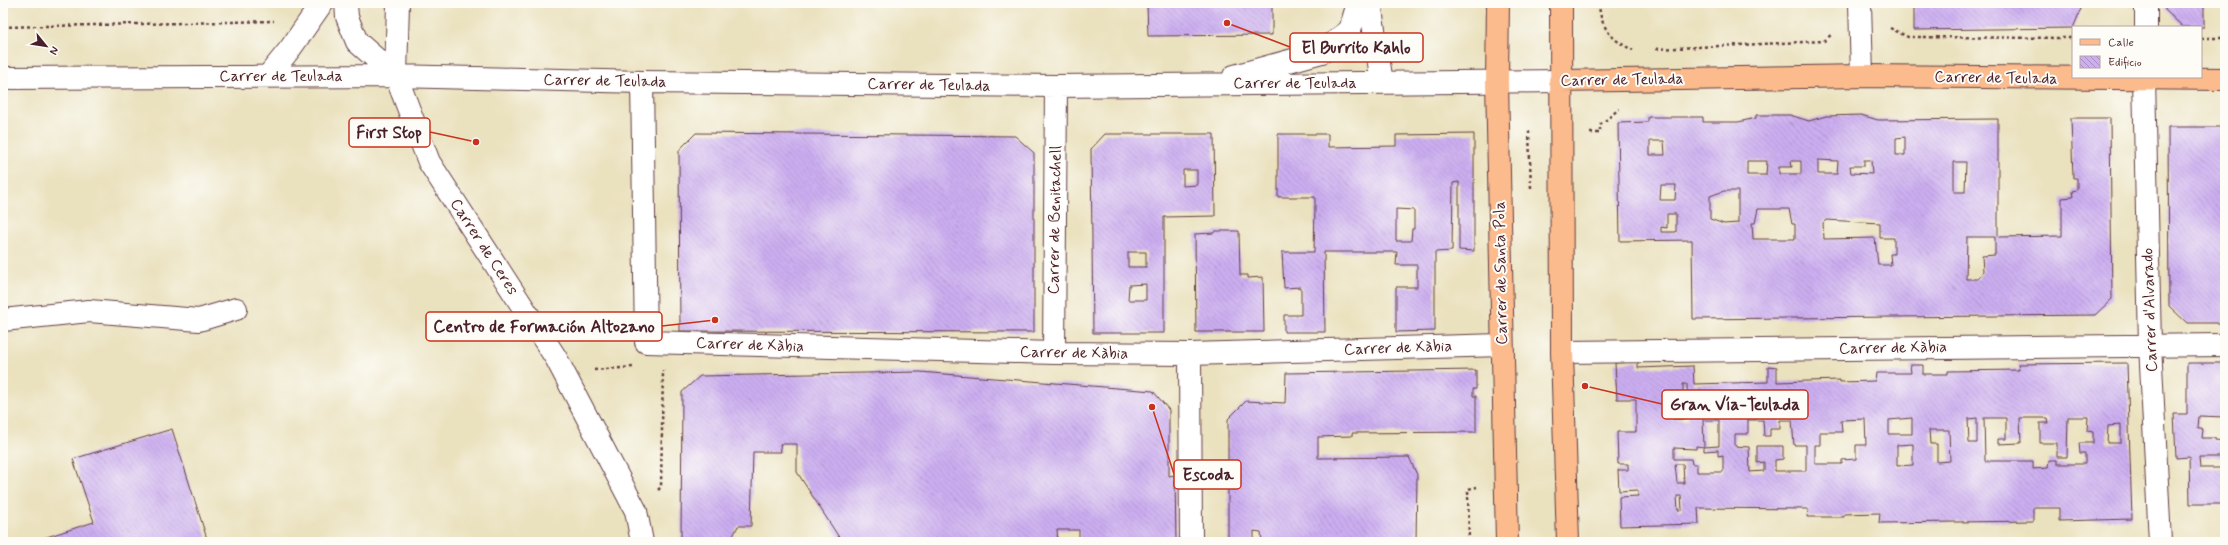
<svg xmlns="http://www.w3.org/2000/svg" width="2228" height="545" viewBox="0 0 2228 545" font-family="Mynerve,sans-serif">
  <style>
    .building { fill: url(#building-back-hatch); fill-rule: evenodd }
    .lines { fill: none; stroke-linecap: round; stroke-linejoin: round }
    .minor-casing { stroke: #623c41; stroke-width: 24 }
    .major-casing { stroke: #623c41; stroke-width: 24 }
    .path { stroke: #623c41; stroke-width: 2.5; stroke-dasharray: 3 3; stroke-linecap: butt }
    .minor { stroke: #fff; stroke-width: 22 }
    .major { stroke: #fbbb8c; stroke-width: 22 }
    .labels { text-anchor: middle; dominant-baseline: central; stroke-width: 4; stroke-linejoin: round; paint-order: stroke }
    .street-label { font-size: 16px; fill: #4a1f2b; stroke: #fdfcf7 }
    .leader { fill: none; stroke: #c8321e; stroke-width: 1.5 }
    .callout-dot { fill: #c8321e; stroke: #fdfcf7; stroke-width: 1.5 }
    .callout { fill: #fdfcf7; stroke: #c8321e; stroke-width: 1.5 }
    .callout-label { font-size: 17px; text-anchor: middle; font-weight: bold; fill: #4a1f2b }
  </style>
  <defs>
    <pattern id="building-back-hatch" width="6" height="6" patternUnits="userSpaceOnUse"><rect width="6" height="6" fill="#ccaef1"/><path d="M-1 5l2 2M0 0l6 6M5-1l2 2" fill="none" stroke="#a88dc3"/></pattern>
  </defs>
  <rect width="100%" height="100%" fill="#fdfcf7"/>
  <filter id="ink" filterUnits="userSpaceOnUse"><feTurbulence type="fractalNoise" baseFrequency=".025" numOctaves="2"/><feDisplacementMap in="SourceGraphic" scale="8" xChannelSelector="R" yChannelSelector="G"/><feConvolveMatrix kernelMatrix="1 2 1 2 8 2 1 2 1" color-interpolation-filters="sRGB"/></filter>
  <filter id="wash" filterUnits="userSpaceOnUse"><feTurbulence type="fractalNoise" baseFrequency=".012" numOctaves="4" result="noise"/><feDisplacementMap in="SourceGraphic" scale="16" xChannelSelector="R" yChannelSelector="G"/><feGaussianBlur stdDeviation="0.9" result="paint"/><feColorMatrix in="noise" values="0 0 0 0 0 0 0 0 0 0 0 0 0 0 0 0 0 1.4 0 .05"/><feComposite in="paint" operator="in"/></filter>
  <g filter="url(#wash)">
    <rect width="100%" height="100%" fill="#eae1be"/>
    <g id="blocks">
      <!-- building -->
      <path class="building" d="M1147,3H1272V35L1148,36Z
        M1914,3H2076L2081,9L2073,28L1914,30Z
        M2165,3H2204V27H2183L2165,10Z
        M1756,115H1790L1809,121L1826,116L1861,115L1878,120L1998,119V237L2062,236V198L2073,197L2072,191L2077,190V178H2073L2071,118H2110L2112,299L2095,315L1693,319L1692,240L1620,241L1618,123L1648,122V117H1703V122H1738L1756,118ZM1905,137V155H1896V138ZM1650,141H1664L1665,155H1650ZM1818,160L1838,161L1837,174H1818ZM1864,160H1871L1872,174L1851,173L1850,166H1864ZM1747,161H1767L1766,175H1747ZM1791,161H1801V174H1779V167H1792ZM1954,162H1966L1965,192H1954ZM1661,185H1676L1675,200H1660ZM1724,191H1738V223L1724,224L1710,219V196ZM1758,209H1789L1792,224H1795V239H1753L1752,223H1755ZM1667,214H1676V232H1661V227L1667,228ZM1826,220L1880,223V238H1894V254H1890L1891,265H1878L1875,238L1824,239L1823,223ZM1967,237H1995V255L1982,256L1983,271L1978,279H1966Z
        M2168,127H2225V323H2187L2169,306Z
        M696,133L1015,136L1034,153V332L680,331L679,150Z
        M1105,134H1214L1215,216L1164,217V333H1093L1091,149ZM1183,170H1197V185L1183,186ZM1128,252H1146V267H1128ZM1146,284V300H1128L1129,285Z
        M1278,134H1328V147L1396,146V135L1474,134V251L1459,250V182L1453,183L1452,251L1435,252V331L1396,332V287H1417V265H1396L1397,252H1324L1325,332H1284V315H1301V287L1284,288L1282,252H1314L1315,207V197H1278ZM1396,209L1414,210V229H1412L1411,241H1396Z
        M1215,231H1239L1240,275H1248V278L1263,277L1264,332H1196L1195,234L1214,233Z
        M1638,362V368L1693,366L1694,384L1768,382V366L1777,367V382L1840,380V382L1875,381L1876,373H1911L1910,365H1923V374H1948V371L2019,370L2018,364L2127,363L2132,519L2059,521V508H2033V521L1879,523L1880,513L1844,514V517H1807L1808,509L1698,508L1699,524L1620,526L1619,497L1638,496V490L1619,491L1618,470H1628V464H1618L1617,432H1636V399H1617L1615,363ZM1683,384H1687L1688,419H1673V399H1683ZM2068,417H2088L2087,431L2093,432V443H2079L2080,453H2085V464H2057V460H2049L2048,468L2033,469V461H1985L1984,418H2006V439H1998V444L2021,443L2020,418H2048L2049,423H2040V443H2057V457H2067ZM1912,418V434H1889V420ZM1977,418V443H1969L1968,419ZM1865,419L1866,445H1856V459L1842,460V464H1815V445H1820V432H1842L1841,420ZM1703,420H1719V446L1704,447V451L1718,450V456L1723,455V472H1697V464H1692L1691,459H1674V448L1696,449V446L1704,447ZM1748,420H1763L1764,436H1770V429H1780V420H1792L1794,445H1806V471H1775V460L1783,459V446H1757V463L1764,462V471L1750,472L1749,447L1735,446V434H1748ZM2121,425V443H2107L2108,426ZM1929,430H1949L1950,461L1937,462V444H1930ZM1913,444V465L1897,466V445ZM1675,464H1683L1684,483H1677ZM1677,496H1681L1682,510H1678Z
        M2187,363H2222L2223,370H2225V417L2199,416L2198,429H2203L2202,438H2216V440L2225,441V457H2199L2200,468H2225V504H2190L2189,457L2176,458L2174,414H2187Z
        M1476,370V389H1473V396H1476V432L1352,433V436L1318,437V458L1409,457L1417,475L1416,542H1262L1261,532L1254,531V542H1228V419L1246,401L1285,403L1286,373Z
        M920,372L1153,391L1169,410V476L1175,475L1176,542H1079V530H1057L1058,542H842L797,472V444H780L781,452H753L751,526H738L730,542H681L682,392L700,376Z
        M172,429L208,542H31L94,522L73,459Z"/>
    </g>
  </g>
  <g filter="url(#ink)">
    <use href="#blocks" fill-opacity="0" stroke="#623c41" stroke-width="1"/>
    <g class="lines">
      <defs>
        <path id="minor" d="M346,3L347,17L357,42L396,76
          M398,3L396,76L429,162L556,358L636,511L642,542
          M1370,3L1382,83
          M1860,3L1862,76
          M2146,3V27
          M268,76L290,49L322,3
          M1234,76L1322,52L1350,30L1358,3
          M2144,77L2150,345L2160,542
          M3,78L396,76L642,82L1056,86L1560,81
          M642,82L646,342L1054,353L1190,354L1502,345
          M3,320L89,311L199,320L236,309
          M1562,352L2225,345
          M1054,353L1056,86
          M1190,354L1191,542"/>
        <path id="major" d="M1498,3L1497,81L1507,542
          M1561,3L1562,352L1568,542
          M1560,81L1862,76L2225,79"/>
      </defs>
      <!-- minor casing -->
      <use href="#minor" class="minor-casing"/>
      <!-- major casing -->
      <use href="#major" class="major-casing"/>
      <!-- path -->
      <path class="path" d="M1599,3C1600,27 1611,40 1633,50
        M3,27L274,21
        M1890,28L1908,37L2073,38
        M2201,38H2225
        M1656,49L1824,41L1832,34
        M1590,133H1600V125L1619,109
        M1531,188L1529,132H1533
        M594,370L633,367
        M658,490L661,487L663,370
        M1469,542L1468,489L1477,487"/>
      <!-- minor -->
      <use href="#minor" class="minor"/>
      <!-- major -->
      <use href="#major" class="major"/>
    </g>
  </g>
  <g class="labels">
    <!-- street labels -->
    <g class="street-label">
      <text x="281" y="76">Carrer de Teulada</text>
      <text transform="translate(1996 78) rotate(1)">Carrer de Teulada</text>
      <text transform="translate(1622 80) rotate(-1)">Carrer de Teulada</text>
      <text transform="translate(605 81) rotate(1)">Carrer de Teulada</text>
      <text x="1295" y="83">Carrer de Teulada</text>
      <text transform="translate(929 85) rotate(1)">Carrer de Teulada</text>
      <text transform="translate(1055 220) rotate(-89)">Carrer de Benitachell</text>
      <text transform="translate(484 247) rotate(57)">Carrer de Ceres</text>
      <text transform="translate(1501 273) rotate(-91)">Carrer de Santa Pola</text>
      <text transform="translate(2150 310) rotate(-92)">Carrer d'Alvarado</text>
      <text transform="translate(750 345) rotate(2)">Carrer de Xàbia</text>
      <text transform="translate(1398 348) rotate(-2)">Carrer de Xàbia</text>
      <text transform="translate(1893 348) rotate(-1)">Carrer de Xàbia</text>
      <text transform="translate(1074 353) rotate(1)">Carrer de Xàbia</text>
    </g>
  </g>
  <!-- callouts -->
  <path class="leader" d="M1227 23L1290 47M476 142L430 132M715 320L662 326M1585 386L1662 404M1152 407L1174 474"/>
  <g class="callout-dot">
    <circle cx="1227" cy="23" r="4"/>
    <circle cx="476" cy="142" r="4"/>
    <circle cx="715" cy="320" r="4"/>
    <circle cx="1585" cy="386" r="4"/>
    <circle cx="1152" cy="407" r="4"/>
  </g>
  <g class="callout">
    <rect x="1290" y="33" width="133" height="29" rx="4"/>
    <rect x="349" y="118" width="81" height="29" rx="4"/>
    <rect x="426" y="312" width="236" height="29" rx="4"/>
    <rect x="1662" y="390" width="146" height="29" rx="4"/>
    <rect x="1174" y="460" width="67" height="29" rx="4"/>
  </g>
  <g class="callout-label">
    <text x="1356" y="53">El Burrito Kahlo</text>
    <text x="389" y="138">First Stop</text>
    <text x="544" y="332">Centro de Formación Altozano</text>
    <text x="1735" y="410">Gran Vía-Teulada</text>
    <text x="1208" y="480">Escoda</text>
  </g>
  <!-- margin -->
  <rect width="2228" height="545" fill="none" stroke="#fdfcf7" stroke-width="16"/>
  <!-- legend -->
  <rect x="2072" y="26" width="130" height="52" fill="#fdfcf7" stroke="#b5a4a5"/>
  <rect x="2080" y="39" width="20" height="6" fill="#fbbb8c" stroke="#b5a4a5"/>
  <text x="2108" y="46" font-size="12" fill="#4a1f2b">Calle</text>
  <rect x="2080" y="56" width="20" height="12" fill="url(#building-back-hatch)" stroke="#b5a4a5"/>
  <text x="2108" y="66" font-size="12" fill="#4a1f2b">Edificio</text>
  <!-- north arrow -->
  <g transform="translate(46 46) rotate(120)" stroke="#fdfcf7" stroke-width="3" paint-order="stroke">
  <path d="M0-3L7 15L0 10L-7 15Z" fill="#4a1f2b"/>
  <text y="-6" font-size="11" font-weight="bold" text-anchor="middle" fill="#4a1f2b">N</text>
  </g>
</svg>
